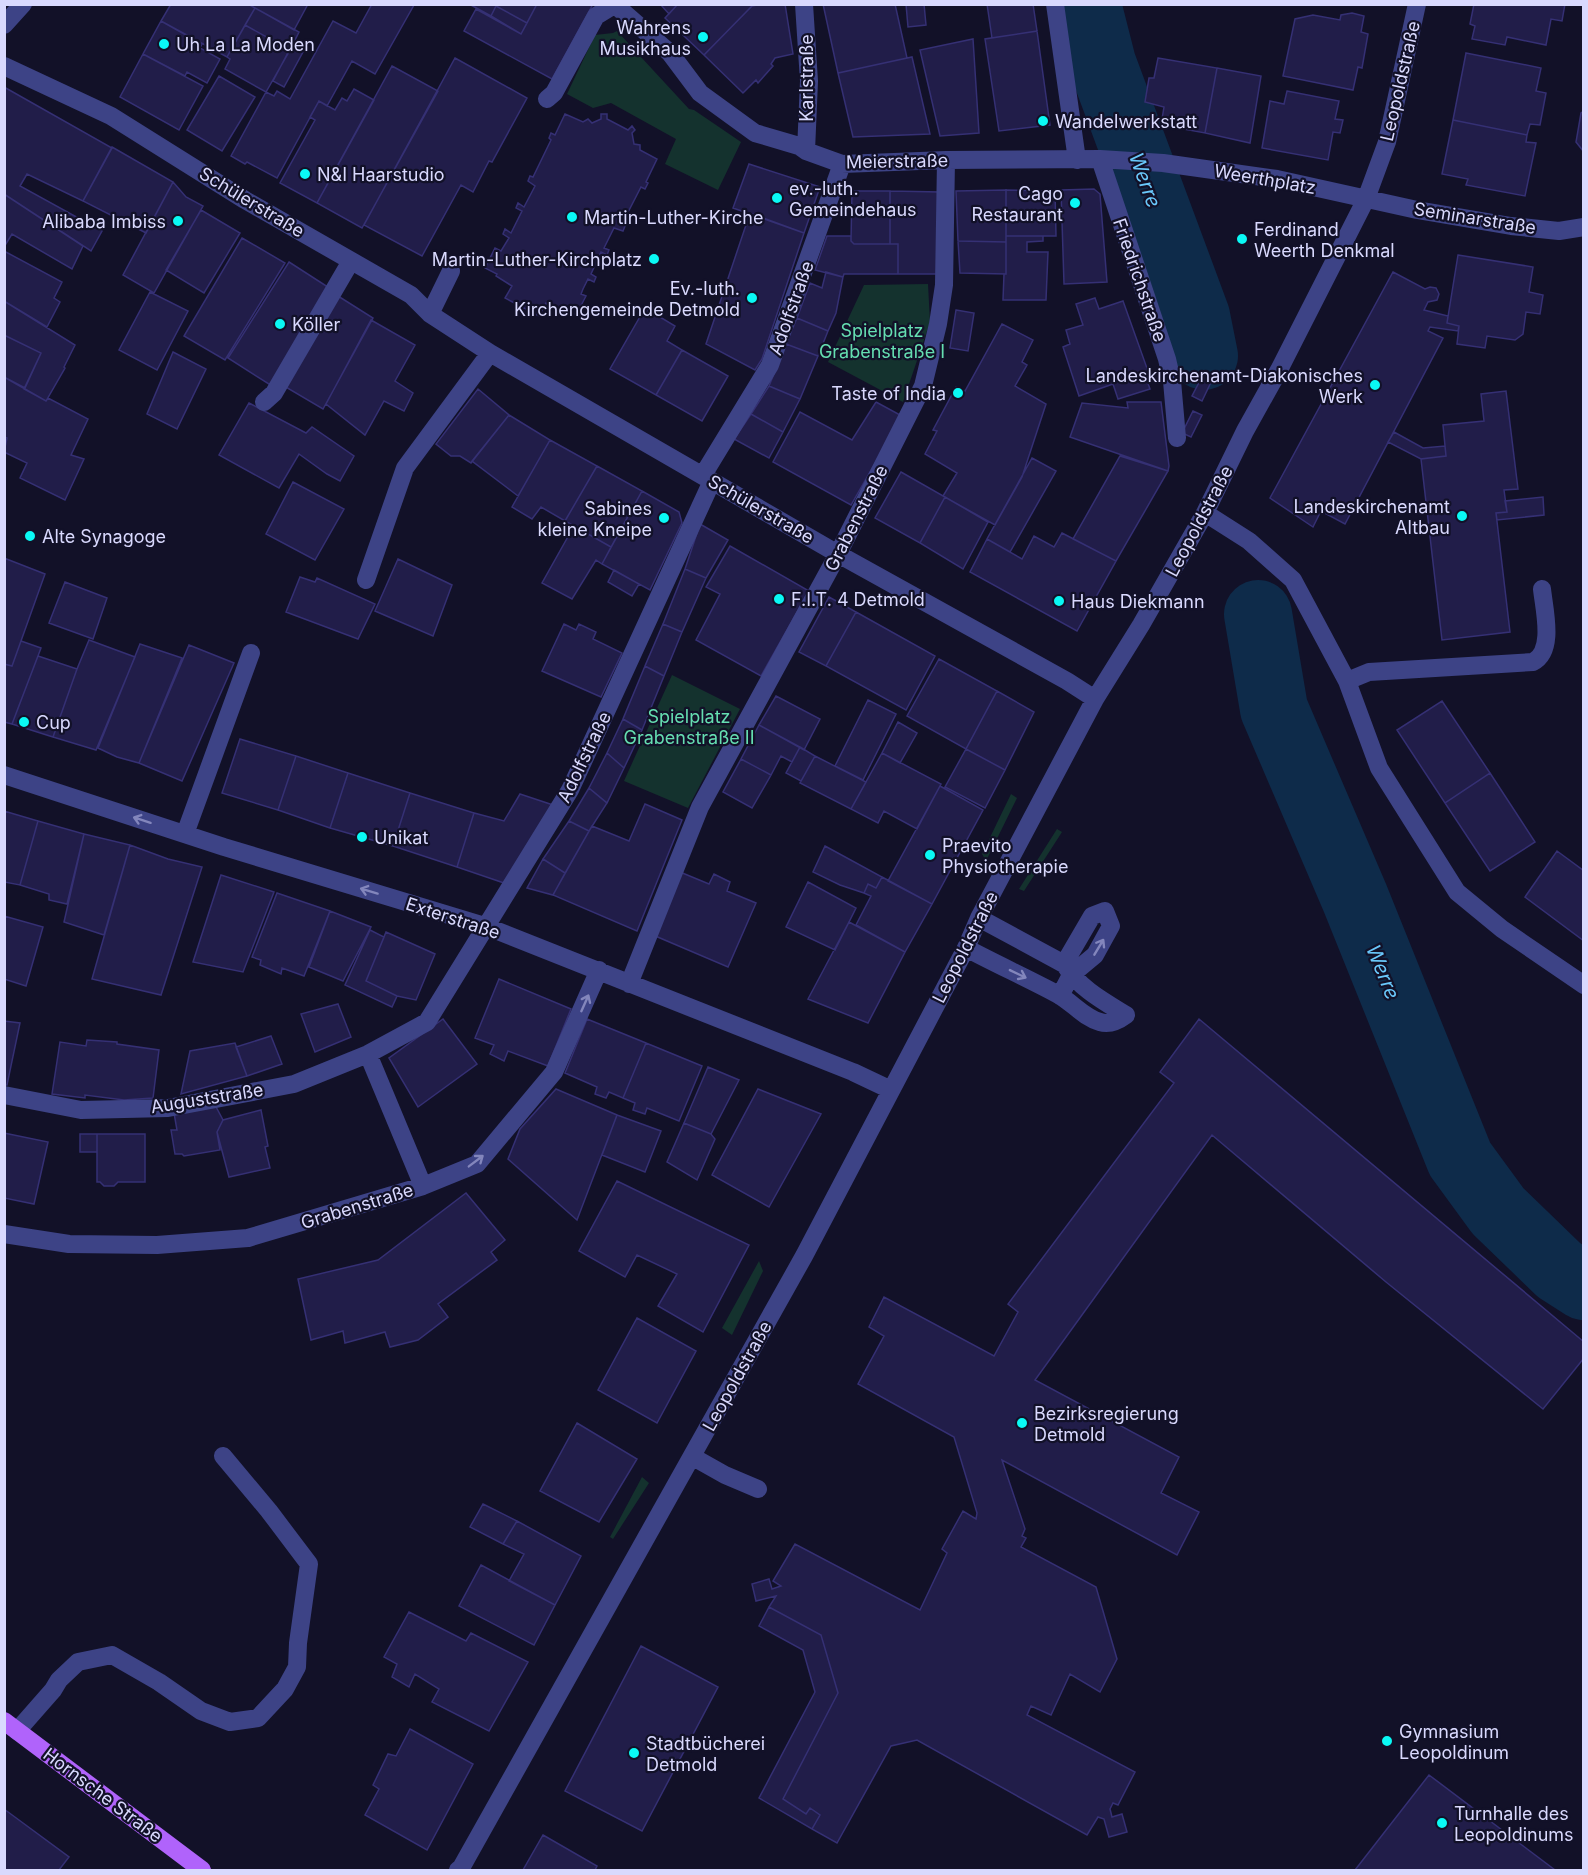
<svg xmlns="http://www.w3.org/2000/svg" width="1588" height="1875" viewBox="0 0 1588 1875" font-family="Inter,sans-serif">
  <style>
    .green { fill: #14322e }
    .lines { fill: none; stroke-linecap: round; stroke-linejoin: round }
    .river { stroke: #0e2b4a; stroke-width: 68 }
    .building { fill: #211d49; stroke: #353074; stroke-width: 1.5 }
    .minor { stroke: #3d4386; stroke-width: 18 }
    .major { stroke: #b063fb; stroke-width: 18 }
    .oneway { stroke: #8386bc }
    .poi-dot { fill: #0af9f5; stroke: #121128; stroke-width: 2 }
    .labels { text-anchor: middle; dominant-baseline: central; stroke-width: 4.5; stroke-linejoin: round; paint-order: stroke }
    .poi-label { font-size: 18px; fill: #d9d9fe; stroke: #121128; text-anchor: start }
    .street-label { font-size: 18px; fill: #d9d9fe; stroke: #121128 }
    .park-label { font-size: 18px; fill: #65deb1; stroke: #121128 }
    .water-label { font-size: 20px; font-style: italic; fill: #6ac9fc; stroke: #121128 }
  </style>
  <rect width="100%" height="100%" fill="#121128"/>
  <!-- green -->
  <path class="green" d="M617,31L689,109L694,110L741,142L718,190L665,164L676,139L611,103L593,108L567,94L595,35L613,33Z
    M928,284L930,322L903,402L828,362L864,285Z
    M672,675L740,709L688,808L624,781Z
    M1011,794L1017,798L986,861L982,854Z
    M1057,829L1062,832L1024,891L1019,889Z
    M759,1261L763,1271L732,1335L722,1328Z
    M642,1477L649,1483L613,1539L610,1537Z"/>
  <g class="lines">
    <!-- river -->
    <path class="river" d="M1087,4L1102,63L1196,316L1204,356
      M1258,614L1274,709L1355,898L1460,1159L1498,1211L1559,1270L1584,1286"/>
  </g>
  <!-- building -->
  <path class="building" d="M171,4H248L255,8L227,57L161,21Z
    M248,4H308L294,30Z
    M372,4L414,5L375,74L352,61L327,106L319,101L277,178L247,162L245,164L231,156L266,92L274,96L277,91L290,99L333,21L356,33Z
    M469,4H493L496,6L491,16Z
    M497,4H537L527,23L496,6Z
    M537,4H593L552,79L464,31L476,9L521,34Z
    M660,4H678L669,14Z
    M678,4H750L752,6L704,55L665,18Z
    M763,4H785L793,54L775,58L771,64L773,66L758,83L756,80L743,93L704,55L752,6Z
    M823,4H895L907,58L838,73Z
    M906,4H924L926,25L908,27Z
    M987,4H1033L1037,31L992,38Z
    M1474,4H1565L1562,21L1551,19L1546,45L1507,37L1505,45L1472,39L1475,26L1470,24Z
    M496,6L527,23L521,34L491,16Z
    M255,8L299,32L290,50L245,25Z
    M1352,13L1364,16L1361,32L1368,34L1362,68L1358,67L1353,90L1283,76L1295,19L1313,15L1340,20L1341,15Z
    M161,21L202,44L200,48L220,59L207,83L187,72L185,76L143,54Z
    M245,25L290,50L266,92L225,69L230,59L227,57Z
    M1037,31L1050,125L999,131L985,39Z
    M973,39L979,133L940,136L920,50Z
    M292,45L303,52L284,87L273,81Z
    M1466,53L1541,68L1536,91L1546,93L1540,125L1530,124L1527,135L1453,120Z
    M143,54L203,86L179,130L120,97Z
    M912,57L930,134L853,137L838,73Z
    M455,58L527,98L492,162L489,161L473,192L461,185L422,256L364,225Z
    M1158,58L1217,68L1205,133L1161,125L1164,107L1145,102L1149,78H1154Z
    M392,66L438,91L362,228L317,203Z
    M1217,68L1261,76L1250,143L1205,133Z
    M219,76L255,97L222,151L187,130Z
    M4,87L112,148L83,201L27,174L20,186L102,231L91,251L4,194Z
    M354,89L374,100L317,203L280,183L315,120L310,117L319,101L335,110L342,98L347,101Z
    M1287,91L1339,101L1335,119L1343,120L1340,133L1333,132L1328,160L1262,148L1270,101L1284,104Z
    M1584,111V152L1576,142L1581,113Z
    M565,114L583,122L588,119L592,123L601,119V114H607V119L628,130L632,126L635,130L632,133L634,144L640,145V150L657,159L646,182L648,183L645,189L641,187L622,224L625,226L623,231L614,228L604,248L609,250L607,255L601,252L591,274L596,277L594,282L588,279L583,289L581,294L586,296L576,315L562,307L560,311L546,303L539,316L505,298L512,286L496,276L497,274L485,268L495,248L501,251L509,238L503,234L505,229L511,233L522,211L516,208L518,203L524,207L535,186L528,181L530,176L533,177L551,140L549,138L551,133L555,135Z
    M1453,120L1527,135L1526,142L1536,143L1525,196L1466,185L1468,179L1442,174Z
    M112,147L173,182L146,233L83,201Z
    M749,164L820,187L804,233L733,208Z
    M173,182L186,197L203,206L154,293L123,275Z
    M1094,189L1100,194L1107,282L1064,284L1061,190Z
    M1006,190L1055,191L1056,236H1006Z
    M1006,190V242L958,241L956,191Z
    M852,191H890V244H854L851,241Z
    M890,191L940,192L939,274H898V244H890Z
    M4,194L83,246L72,269L12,234L4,247Z
    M201,210L240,233L204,293L166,270Z
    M750,213L804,233L762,359L755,370L706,344Z
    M827,236H851V241L854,244H898V274H844L843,277L815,270Z
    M1006,236H1043V241L1027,242V252H1048L1046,300H1003L1004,274H1006Z
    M242,238L285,263L225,360L184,336Z
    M958,241L1006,242V274L960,273Z
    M4,251L62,282L54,298L60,302L47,327L4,301Z
    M1458,255L1533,267L1529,292L1543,295L1540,314L1526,312L1523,334L1515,340L1487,336L1485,348L1457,344L1459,326L1447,323Z
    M289,262L331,289L272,386L228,358Z
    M826,272L843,277L836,313L828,331L797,318L810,283L822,288Z
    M1393,272L1425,289L1430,287L1436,288L1439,294L1437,300L1428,302L1424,310L1448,316L1447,323L1459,326L1458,331L1430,327L1428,331L1443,338L1345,524L1321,511L1313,527L1270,498Z
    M150,292L188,311L157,370L119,350Z
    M338,296L373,318L323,409L284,386Z
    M1095,298L1099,309L1123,301L1148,371L1145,375L1150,389L1118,399L1113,384L1079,396L1063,347L1070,344L1066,330L1083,325L1076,304Z
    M4,301L75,345L64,367L65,368L46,401L24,389L41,353L4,335Z
    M645,308L675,326L667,341L682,350L656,395L610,369Z
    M956,310L974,313L968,351L950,348Z
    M797,318L828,331L818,356L786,344Z
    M371,320L415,345L395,381L413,393L404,411L384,401L365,435L326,404Z
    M1002,324L1033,340L1022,362L1027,365L1015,386L1046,404L1022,477L995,525L943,496L957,473L925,454L937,431L933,430L956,387L965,391Z
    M4,335L41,353L25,388L4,377Z
    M786,344L818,356L800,399L769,386Z
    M682,350L728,376L702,421L656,395Z
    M173,352L206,369L177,429L147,414Z
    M1204,373L1213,378L1202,401L1192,396Z
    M4,377L46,401L48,398L88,419L71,455L84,459L65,500L20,478L27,463L4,452L7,438L4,437Z
    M769,386L800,399L783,432L751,414Z
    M478,389L509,415L471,463L460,456H451L436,444Z
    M1506,391L1518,489L1504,490L1507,512L1496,513L1510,632L1442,640L1421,459L1446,456L1443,425L1484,421L1481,394Z
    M876,402L902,416L851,505L773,462L800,412L852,440Z
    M1127,402H1161L1169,466L1168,471L1070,437L1082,403L1128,408Z
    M249,403L306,433L312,427L354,456L340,481L327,474L299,454L279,488L219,455Z
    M1193,411L1202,415L1191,437L1182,433Z
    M751,414L783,432L769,458L734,439Z
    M509,415L550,440L518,496L472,461Z
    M1394,432L1423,448L1445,446L1446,456L1421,459L1388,442Z
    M550,440L597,466L565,521L541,507L532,519L512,507Z
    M1120,456L1168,471L1116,561L1073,539Z
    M1032,458L1056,471L1010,552L987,539Z
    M597,466L642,491L611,547L565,521Z
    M901,472L945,497L920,543L875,518Z
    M293,482L344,509L315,560L266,534Z
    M642,491L679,512L682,523L650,590L602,564Z
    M945,497L988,522L963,569L920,543Z
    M1543,497L1544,515L1497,520L1496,513L1507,512L1505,501Z
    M700,524L728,540L706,578L685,569Z
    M574,526L611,547L602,564L596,560L572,599L542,583Z
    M1062,533L1116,561L1077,631L970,572L987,539L1022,559L1034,536L1054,547Z
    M730,546L809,591L761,676L696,640L720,594L706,587Z
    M4,558L45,574L12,666L4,664Z
    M398,559L452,585L433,636L375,611Z
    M685,569L706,578L682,632L663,624Z
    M614,570L639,584L632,596L608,582Z
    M300,577L315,582L317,578L375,604L358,639L286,612Z
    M65,582L107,598L93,639L49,623Z
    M829,597L856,612L826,666L799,652Z
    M856,612L935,656L906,710L826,666Z
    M564,624L576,630L579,624L596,632L593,639L622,653L601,697L542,671Z
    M663,624L682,632L664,676L645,666Z
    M89,640L135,657L96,750L53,737L77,669Z
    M21,641L41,648L12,724L4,722V664L12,666Z
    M140,644L182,658L139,763L117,757L98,748Z
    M189,645L234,663L182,781L139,763Z
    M38,656L77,669L53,737L12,724Z
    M939,659L997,691L966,749L907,716Z
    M645,666L664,676L642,730L623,719Z
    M997,691L1034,712L1005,770L966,749Z
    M776,696L820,719L804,750L759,725Z
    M868,700L896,714L863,780L835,766Z
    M1442,701L1490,773L1445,803L1397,730Z
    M623,719L642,730L624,768L607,753Z
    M898,722L917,733L900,763L882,753Z
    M759,725L800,747L792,762L781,756L771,775L741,759Z
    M240,739L296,756L278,810L222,793Z
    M800,747L815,756L801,781L786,773Z
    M966,749L1005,770L985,808L945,787Z
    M607,753L624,768L607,803L589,788Z
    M882,753L941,784L917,829L884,811L878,823L851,809Z
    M296,756L348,773L330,828L278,810Z
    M815,756L866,782L851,809L800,783Z
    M741,759L771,775L752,808L723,792Z
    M348,773L410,793L393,846L330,828Z
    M1490,773L1535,842L1490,871L1445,803Z
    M940,786L983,810L932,904L888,881Z
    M589,788L607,803L589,831L569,821Z
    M410,793L474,813L457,867L393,846Z
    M520,794L553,805L507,884L457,867L474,813L504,821Z
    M645,804L682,820L637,931L553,895L592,826L629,841Z
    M4,811L38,821L20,885L4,882Z
    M38,821L84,834L67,904L49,900V894L20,885Z
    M569,821L589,831L565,873L543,859Z
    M84,834L130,845L104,935L64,922Z
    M130,845L168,859L202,867L161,995L92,979Z
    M825,846L882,877L876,888L868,884L864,893L840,885L813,872Z
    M1557,851L1584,871V941L1525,897Z
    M543,859L565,873L553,895L527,888Z
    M680,872L709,884L714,874L730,882L727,891L756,903L728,967L653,935Z
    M221,875L274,892L243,972L193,962Z
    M882,877L932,904L905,952L856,925L871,896L864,893L868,884L876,888Z
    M808,882L856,908L835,950L786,927Z
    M277,893L330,911L304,976L282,968L281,974L260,965L261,960L252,957Z
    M330,911L371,927L343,981L309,967Z
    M4,916L43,927L26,986L4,979Z
    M849,922L905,952L868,1023L808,999Z
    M370,930L384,937L366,981L397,996L392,1007L345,985Z
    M386,932L435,954L416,1000L397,996L366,981Z
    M499,979L571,1009L548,1066L508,1051L504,1061L490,1054L494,1045L475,1038Z
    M338,1004L351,1037L315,1052L301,1014Z
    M443,1019L477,1064L418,1107L389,1058Z
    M587,1019L646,1043L623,1098L609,1092L606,1098L595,1094L597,1087L565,1073Z
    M1199,1019L1584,1342V1358L1543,1409L1386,1282L1212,1135L1035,1380L1179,1457L1161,1493L1199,1512L1177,1555L1002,1460L1025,1529L1022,1536L1026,1538L1021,1547L1096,1587L1117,1659L1100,1692L1070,1674L1051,1715L1031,1706L1027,1715L1135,1772L1118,1805L1113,1803L1110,1809L1112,1817L1122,1814L1127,1832L1109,1837L1104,1819L1098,1817L1087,1835L917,1740L891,1746L837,1843L812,1829L820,1815L810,1808L806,1814L783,1799L838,1693L821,1635L769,1607L776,1596L756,1601L752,1584L769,1579L772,1589L781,1586L773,1581L795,1544L920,1610L947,1553L942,1549L963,1511L976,1519L977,1513L954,1437L858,1384L884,1336L869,1327L884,1297L994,1356L1018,1312L1008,1304L1174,1083L1160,1072Z
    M4,1021L20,1023L7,1085H4Z
    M271,1036L282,1064L247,1076L236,1047Z
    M87,1040L117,1042V1044L159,1050L153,1098L124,1100L85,1095V1098L52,1094L60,1042L86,1046Z
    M235,1043L247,1076L181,1094L190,1051Z
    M646,1043L702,1066L679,1121L647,1108L645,1114L633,1110L635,1103L623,1098Z
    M708,1067L739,1080L711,1134L684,1123Z
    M556,1089L617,1115L577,1220L508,1159L520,1129Z
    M758,1089L821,1114L769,1207L712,1175Z
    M214,1103L223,1120L217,1132L220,1150L184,1156L182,1154H175L171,1130H177L174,1113Z
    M261,1110L268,1146L265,1147L270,1168L229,1177L217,1132L223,1120Z
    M617,1115L661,1131L645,1172L602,1155Z
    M684,1123L711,1134L715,1139L697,1180L667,1162Z
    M4,1133L48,1142L34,1204L4,1198Z
    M80,1134H97V1152H80Z
    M97,1134H145V1182H118L114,1186H104L100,1182H97Z
    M617,1181L749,1245L703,1332L658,1306L677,1274L637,1255L625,1277L579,1251Z
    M466,1193L505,1240L491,1252L497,1260L438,1304L448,1317L418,1340L390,1347L385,1332L345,1343L343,1331L311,1340L298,1279L378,1260Z
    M637,1318L696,1351L657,1423L598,1390Z
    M577,1423L637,1459L599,1522L540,1491Z
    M483,1504L517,1521L503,1544L470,1527Z
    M517,1521L581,1556L555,1605L509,1581L524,1554L503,1544Z
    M481,1565L555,1605L534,1645L459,1606Z
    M769,1607L821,1635L838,1693L783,1799L806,1814L810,1808L820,1815L812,1829L759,1798L815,1692L803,1650L759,1626Z
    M409,1612L466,1641L471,1633L528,1662L489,1731L432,1702L439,1689L415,1674L409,1687L392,1677L397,1664L384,1657Z
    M641,1646L718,1687L642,1831L565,1791Z
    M410,1729L473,1764L427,1850L365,1815L379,1789L373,1785L388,1754L396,1756Z
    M1429,1775L1555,1870H1355Z
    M4,1809L69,1857L59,1870H4Z
    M543,1835L597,1866L595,1870H523Z"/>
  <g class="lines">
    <!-- minor -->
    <path class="minor" d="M614,4L670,53L700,93L755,133L799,146L806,151L842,164L946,160L1100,159L1163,163L1277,179L1417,210L1511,226L1559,231L1584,227
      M804,4L809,81L806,151
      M1055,4L1077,160
      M4,25L23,4
      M4,66L111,116L245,200L411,295L430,314L490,353L838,554L1067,681L1095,699
      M547,99L554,93L596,16L614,5
      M1100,159L1167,359L1172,381L1177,438
      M430,314L451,271
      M264,402L274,393L351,261
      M703,475L770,365L842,164
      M1205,513L1249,541L1293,580L1347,681L1379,768L1457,892L1502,929L1584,985
      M366,580L405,468L490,353
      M1347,681L1369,672L1533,662C1555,651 1544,609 1542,589
      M4,775L224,847L485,926L853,1072L891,1090
      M185,834L251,653
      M979,918L1064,964L1092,916L1105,911L1111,926L1095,955L1071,975L1060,996
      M966,948C996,964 1027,978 1057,994C1072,1002 1083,1017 1100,1022C1110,1025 1118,1021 1126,1015C1103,1001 1079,988 1065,965
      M629,984L700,807L838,554L923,386L938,324L944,285L946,160
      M368,1054L423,1186
      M4,1095L81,1110L168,1108L294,1084L368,1054L427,1022L570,790L712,481
      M4,1234L69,1244L157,1245L248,1238L423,1186L477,1164L554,1072L599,970
      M693,1457L725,1475L758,1489
      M17,1731L53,1690L59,1680L78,1662L112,1655L159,1682L201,1711L230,1722L258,1718L285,1689L297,1667L298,1643L309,1564L269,1511L223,1456
      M458,1870L461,1868L804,1256L966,948L979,918L1095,699L1141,625L1205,513L1245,431L1279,370L1366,199L1387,142L1417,4"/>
    <!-- major -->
    <path class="major" d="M4,1721L202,1870"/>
  </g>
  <!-- one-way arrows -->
  <defs><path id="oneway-shaft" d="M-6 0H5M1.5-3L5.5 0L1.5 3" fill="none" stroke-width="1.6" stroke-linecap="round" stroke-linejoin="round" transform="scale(1.5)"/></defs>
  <g class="oneway">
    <use href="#oneway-shaft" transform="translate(142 820) rotate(-162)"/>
    <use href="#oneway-shaft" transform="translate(369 891) rotate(-163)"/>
    <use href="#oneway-shaft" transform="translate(1099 947) rotate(-59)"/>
    <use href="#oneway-shaft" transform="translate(1018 974) rotate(26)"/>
    <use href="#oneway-shaft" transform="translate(585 1003) rotate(-66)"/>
    <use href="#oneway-shaft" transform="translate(476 1161) rotate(-37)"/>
  </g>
  <!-- markers -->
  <g class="poi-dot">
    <circle cx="703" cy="37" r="6"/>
    <circle cx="164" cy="44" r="6"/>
    <circle cx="1043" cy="121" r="6"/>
    <circle cx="305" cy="174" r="6"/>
    <circle cx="777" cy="198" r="6"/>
    <circle cx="1075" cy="203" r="6"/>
    <circle cx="572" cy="217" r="6"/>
    <circle cx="178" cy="221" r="6"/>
    <circle cx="1242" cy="239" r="6"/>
    <circle cx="654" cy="259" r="6"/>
    <circle cx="752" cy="298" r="6"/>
    <circle cx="280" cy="324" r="6"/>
    <circle cx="1375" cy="385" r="6"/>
    <circle cx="958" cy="393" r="6"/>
    <circle cx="1462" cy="516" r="6"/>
    <circle cx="664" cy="518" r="6"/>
    <circle cx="30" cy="536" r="6"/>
    <circle cx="779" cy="599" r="6"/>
    <circle cx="1059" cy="601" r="6"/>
    <circle cx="24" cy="722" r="6"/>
    <circle cx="362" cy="837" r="6"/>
    <circle cx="930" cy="855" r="6"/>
    <circle cx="1022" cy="1423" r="6"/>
    <circle cx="1387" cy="1741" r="6"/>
    <circle cx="634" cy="1753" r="6"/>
    <circle cx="1442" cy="1823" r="6"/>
  </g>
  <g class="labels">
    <!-- poi labels -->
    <g class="poi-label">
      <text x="691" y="27" text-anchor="end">Wahrens<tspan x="691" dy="21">Musikhaus</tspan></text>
      <text x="176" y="44">Uh La La Moden</text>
      <text x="1055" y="121">Wandelwerkstatt</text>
      <text x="317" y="174">N&amp;I Haarstudio</text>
      <text x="789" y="188">ev.-luth.<tspan x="789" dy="21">Gemeindehaus</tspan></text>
      <text x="1063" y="193" text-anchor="end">Cago<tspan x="1063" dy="21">Restaurant</tspan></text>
      <text x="584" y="217">Martin-Luther-Kirche</text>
      <text x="166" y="221" text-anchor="end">Alibaba Imbiss</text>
      <text x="1254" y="229">Ferdinand<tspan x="1254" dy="21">Weerth Denkmal</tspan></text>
      <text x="642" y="259" text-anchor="end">Martin-Luther-Kirchplatz</text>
      <text x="740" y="288" text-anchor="end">Ev.-luth.<tspan x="740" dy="21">Kirchengemeinde Detmold</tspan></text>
      <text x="292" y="324">Köller</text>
      <text x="1363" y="375" text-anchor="end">Landeskirchenamt-Diakonisches<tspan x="1363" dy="21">Werk</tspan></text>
      <text x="946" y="393" text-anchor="end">Taste of India</text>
      <text x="1450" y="506" text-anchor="end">Landeskirchenamt<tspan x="1450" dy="21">Altbau</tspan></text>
      <text x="652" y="508" text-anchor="end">Sabines<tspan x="652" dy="21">kleine Kneipe</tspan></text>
      <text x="42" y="536">Alte Synagoge</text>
      <text x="791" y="599">F.I.T. 4 Detmold</text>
      <text x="1071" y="601">Haus Diekmann</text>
      <text x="36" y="722">Cup</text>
      <text x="374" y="837">Unikat</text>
      <text x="942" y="845">Praevito<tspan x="942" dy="21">Physiotherapie</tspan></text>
      <text x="1034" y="1413">Bezirksregierung<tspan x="1034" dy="21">Detmold</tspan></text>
      <text x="1399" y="1731">Gymnasium<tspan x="1399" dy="21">Leopoldinum</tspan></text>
      <text x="646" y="1743">Stadtbücherei<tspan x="646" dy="21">Detmold</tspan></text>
      <text x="1454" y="1813">Turnhalle des<tspan x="1454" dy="21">Leopoldinums</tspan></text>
    </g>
    <!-- street labels -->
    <g class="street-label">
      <text transform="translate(806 78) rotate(-90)">Karlstraße</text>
      <text transform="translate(1400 81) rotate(-77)">Leopoldstraße</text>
      <text transform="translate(897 161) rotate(-1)">Meierstraße</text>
      <text transform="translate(1265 179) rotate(10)">Weerthplatz</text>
      <text transform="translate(252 202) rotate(31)">Schülerstraße</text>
      <text transform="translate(1475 218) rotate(9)">Seminarstraße</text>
      <text transform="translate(1140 280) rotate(71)">Friedrichstraße</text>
      <text transform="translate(791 308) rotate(-70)">Adolfstraße</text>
      <text transform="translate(761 509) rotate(30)">Schülerstraße</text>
      <text transform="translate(856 518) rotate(-63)">Grabenstraße</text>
      <text transform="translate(1199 521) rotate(-62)">Leopoldstraße</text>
      <text transform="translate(584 757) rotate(-64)">Adolfstraße</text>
      <text transform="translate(453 918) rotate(18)">Exterstraße</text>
      <text transform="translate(965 947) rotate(-63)">Leopoldstraße</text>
      <text transform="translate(207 1098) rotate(-9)">Auguststraße</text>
      <text transform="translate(357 1206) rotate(-17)">Grabenstraße</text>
      <text transform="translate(737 1376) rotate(-61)">Leopoldstraße</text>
      <text transform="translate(103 1795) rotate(37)">Hornsche Straße</text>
    </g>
    <!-- park labels -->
    <g class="park-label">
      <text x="882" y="330">Spielplatz<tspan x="882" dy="21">Grabenstraße I</tspan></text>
      <text x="689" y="716">Spielplatz<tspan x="689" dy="21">Grabenstraße II</tspan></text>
    </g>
    <!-- water labels -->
    <g class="water-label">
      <text transform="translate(1145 180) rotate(70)">Werre</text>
      <text transform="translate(1383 972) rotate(68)">Werre</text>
    </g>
  </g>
  <!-- border -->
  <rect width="1588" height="1875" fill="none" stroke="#d9d9fe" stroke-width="12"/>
</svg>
